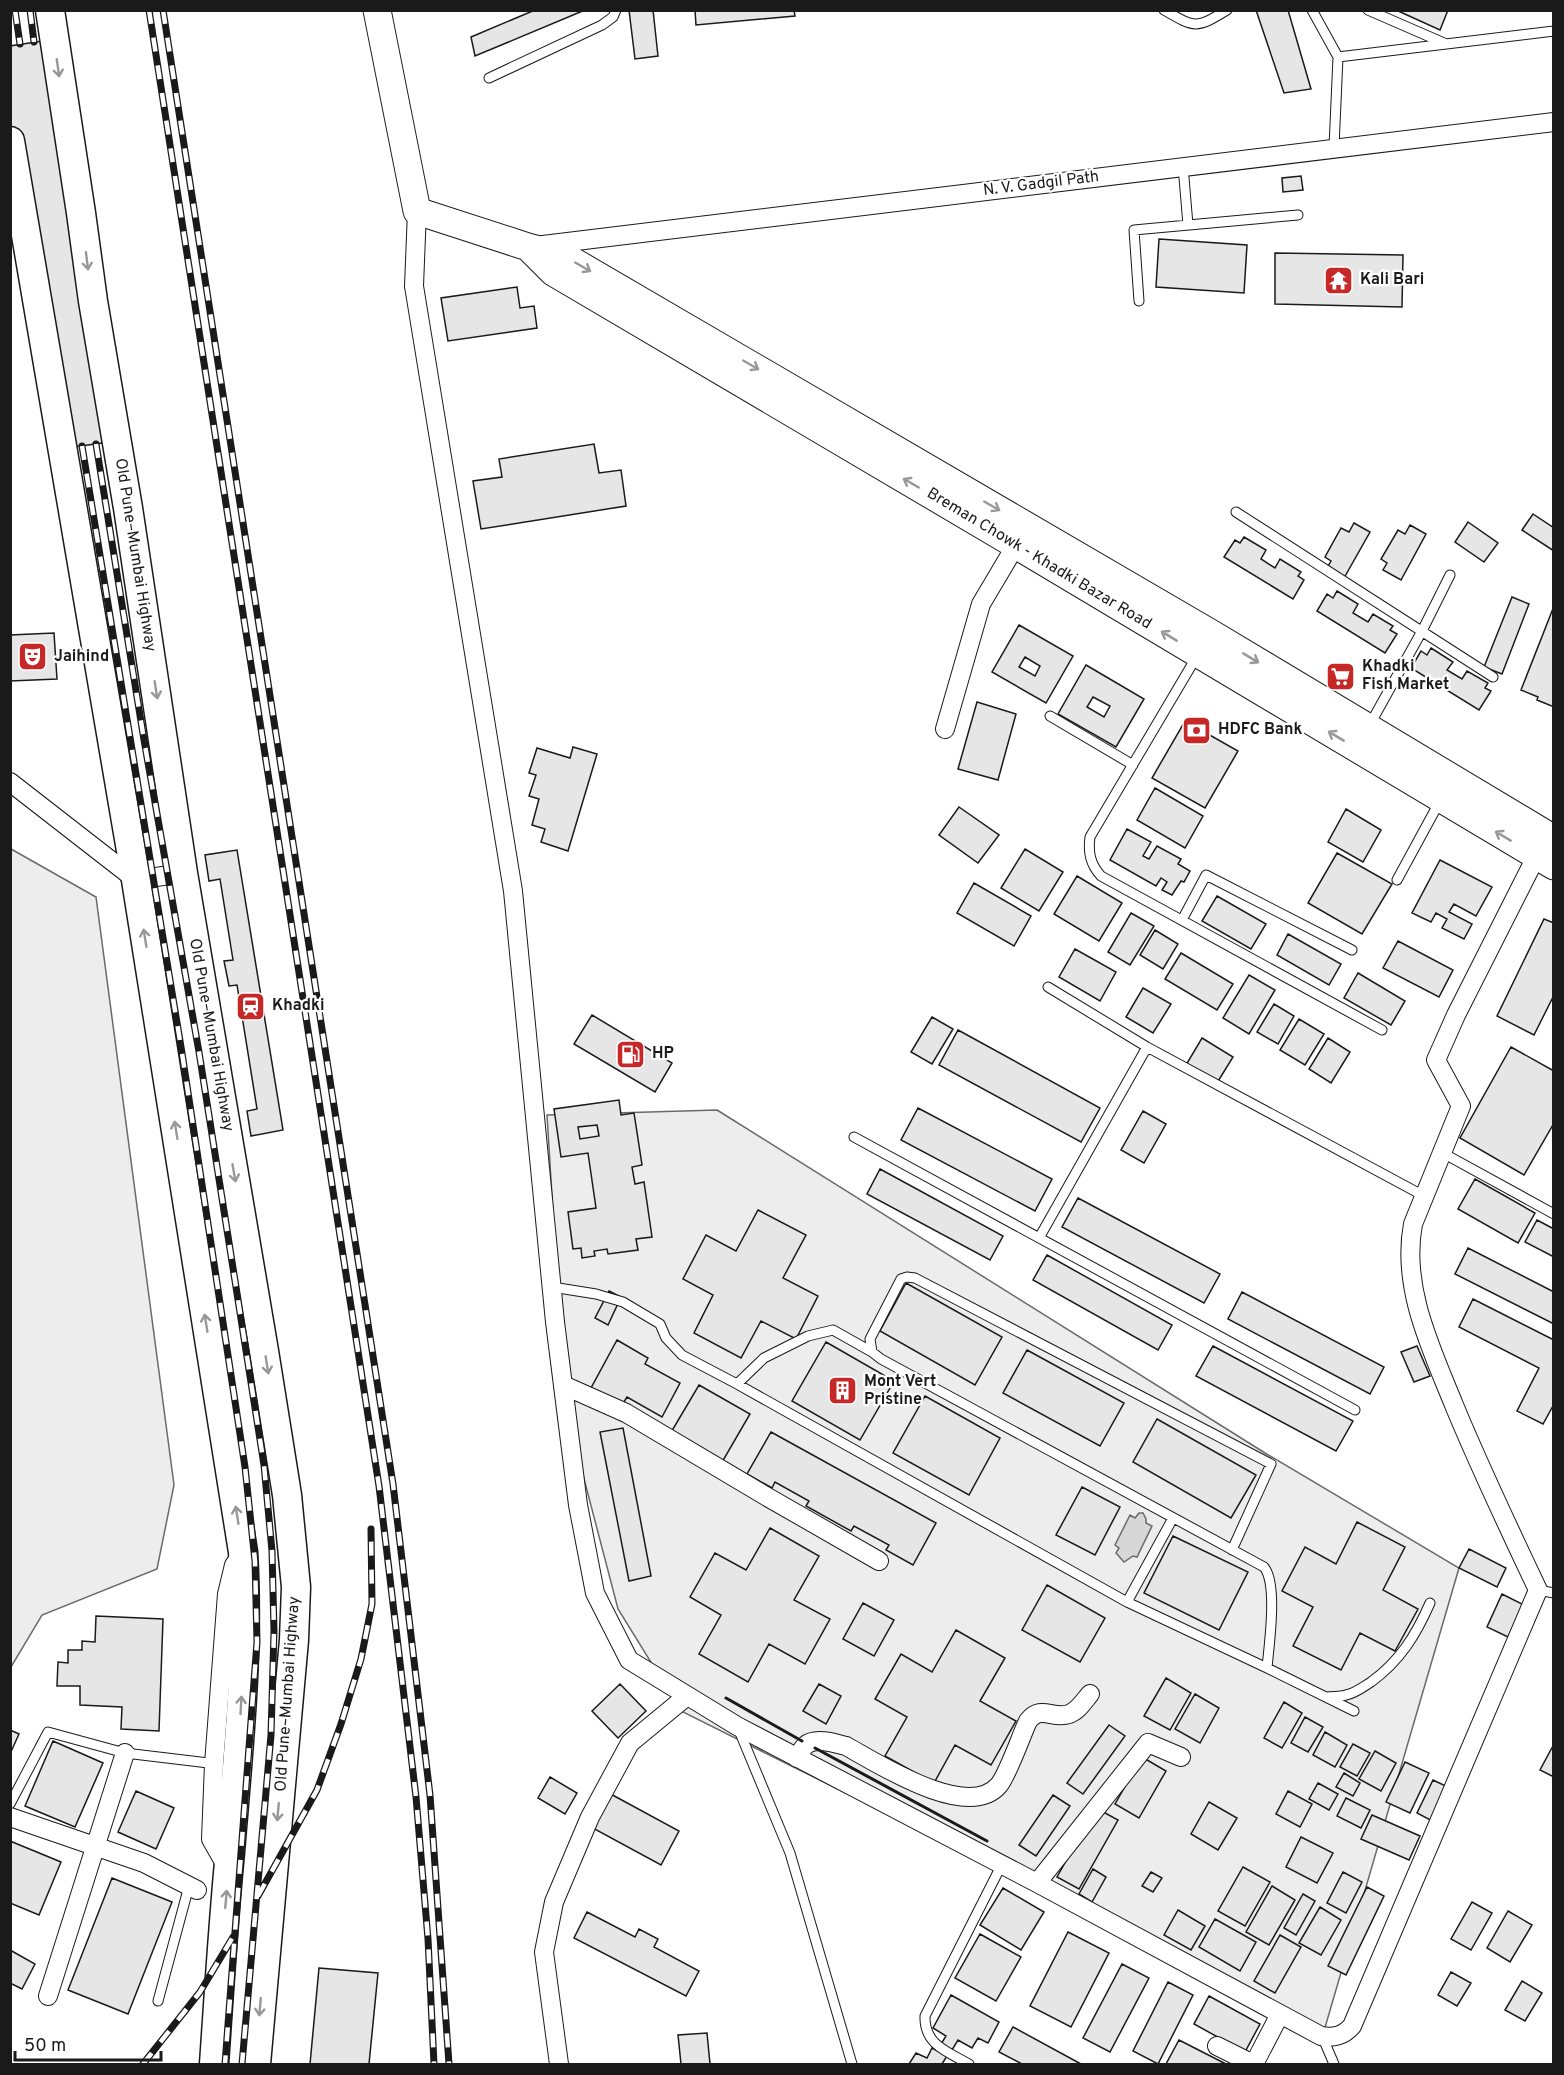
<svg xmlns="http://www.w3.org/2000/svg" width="1564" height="2075" viewBox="0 0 1564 2075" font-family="Overpass,sans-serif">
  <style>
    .green { fill: #ededed; stroke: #6a6a6a; stroke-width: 1.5 }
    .water { fill: #d7d7d7; stroke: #6a6a6a; stroke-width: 1.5 }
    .building { fill: #e6e6e6; stroke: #1a1a1a; stroke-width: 1.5; fill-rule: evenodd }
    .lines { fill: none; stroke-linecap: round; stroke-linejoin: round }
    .service-casing { stroke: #1a1a1a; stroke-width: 11 }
    .minor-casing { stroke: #1a1a1a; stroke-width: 20 }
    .primary-casing { stroke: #1a1a1a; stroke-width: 29 }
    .trunk-casing { stroke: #1a1a1a; stroke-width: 31 }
    .service { stroke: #fff; stroke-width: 9 }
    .minor { stroke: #fff; stroke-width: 18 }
    .primary { stroke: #fff; stroke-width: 27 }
    .trunk { stroke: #fff; stroke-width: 28 }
    .rail-casing { stroke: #1a1a1a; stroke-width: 7 }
    .rail { stroke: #fff; stroke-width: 4.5; stroke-dasharray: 14; stroke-linecap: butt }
    .wall { stroke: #1a1a1a; stroke-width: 3 }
    .oneway { stroke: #989898 }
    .labels { text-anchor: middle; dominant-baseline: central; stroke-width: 4.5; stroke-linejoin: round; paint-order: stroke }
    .street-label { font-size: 16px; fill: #1a1a1a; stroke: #fff }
    .poi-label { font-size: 16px; font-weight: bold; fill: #1a1a1a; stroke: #fff; text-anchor: start }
  </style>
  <rect width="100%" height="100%" fill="#fff"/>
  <!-- green -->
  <path class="green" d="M11,849L96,897L174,1485L157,1569L42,1615L11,1667Z
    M717,1110L1265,1453L1459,1568L1324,2031L681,1711L618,1609L565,1406L547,1115Z"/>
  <!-- water -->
  <path class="water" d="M1139,1513H1143L1146,1519V1523L1152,1526L1137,1557L1133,1556L1124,1562L1116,1553L1119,1548L1115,1545L1130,1515L1135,1518Z"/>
  <!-- building -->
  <path class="building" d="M535,10H585L475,56L471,37Z
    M629,10H653L658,56L635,59Z
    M695,10H794L795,16L696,25Z
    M1256,10H1288L1311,89L1284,93Z
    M1396,10H1448L1440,30Z
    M55,39L116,441L60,449L10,123V46Z
    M1301,176L1303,190L1283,192L1282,178Z
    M1159,239L1247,245L1244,293L1156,287Z
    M1275,253L1403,255L1402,307L1275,304Z
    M517,287L520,308L534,306L537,328L448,341L441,298Z
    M594,444L599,473L621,470L626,506L481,529L473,481L502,477L499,459Z
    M1533,514L1554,528V551L1522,530Z
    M1468,522L1498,543L1484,562L1455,542Z
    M1354,523L1370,532L1344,578L1327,568L1331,561L1325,557L1341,528L1349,532Z
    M1410,525L1426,534L1401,580L1383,570L1387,563L1381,559L1398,530L1405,534Z
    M1244,537L1266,550L1261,559L1275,568L1280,559L1301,572L1298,576L1304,580L1293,599L1224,557L1235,540L1240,543Z
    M1337,591L1358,604L1353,613L1368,622L1373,614L1393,626L1390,630L1397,634L1385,653L1317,611L1327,594L1333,598Z
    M1512,597L1529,604L1502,674L1484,667Z
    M1554,606V707L1537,700L1538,697L1521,690Z
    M1019,625L1073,656L1046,703L992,672ZM1025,657L1040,666L1035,676L1019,667Z
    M54,633L57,679L10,681V635Z
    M1431,648L1453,662L1447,670L1462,679L1467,671L1488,683L1485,688L1491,691L1479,710L1411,668L1421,651L1427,655Z
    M1086,665L1144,699L1116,747L1058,714ZM1093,697L1110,706L1104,717L1087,707Z
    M977,702L1016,714L998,780L958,769Z
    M1185,721L1238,751L1205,808L1152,778Z
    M573,747L597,754L568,851L541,842L545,829L532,825L539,799L529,796L536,775L529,773L537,748L570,758Z
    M1155,788L1203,816L1185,848L1137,820Z
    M959,807L999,835L978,863L939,835Z
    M1346,809L1381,830L1363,862L1328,842Z
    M1127,829L1151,842L1143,856L1149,859L1157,846L1181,859L1178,864L1190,871L1184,882L1181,881L1172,895L1162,890L1167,882L1161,878L1156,886L1110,860Z
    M1025,849L1063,872L1039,911L1001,888Z
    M237,850L283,1130L251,1136L247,1111L257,1109L237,985L229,986L224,961L233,960L220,879L209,881L205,855Z
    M1337,853L1392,884L1362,934L1308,903Z
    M1440,860L1492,887L1476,916L1454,904L1449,912L1472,924L1464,939L1442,928L1447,919L1436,913L1431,922L1412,913Z
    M1077,876L1122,903L1099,941L1054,914Z
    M974,883L1031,916L1014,946L957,913Z
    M1217,896L1266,924L1251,949L1202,921Z
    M1131,913L1154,926L1130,965L1108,952Z
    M1544,919L1554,923V995L1534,1035L1497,1016Z
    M1155,930L1178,944L1163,969L1140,955Z
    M1288,934L1341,964L1329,985L1277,955Z
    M1398,941L1453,970L1439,997L1383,968Z
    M1075,949L1116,972L1100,1001L1059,977Z
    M1181,953L1233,984L1217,1010L1165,979Z
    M1358,973L1405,1001L1391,1025L1344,998Z
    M1249,975L1275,990L1249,1034L1223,1018Z
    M1143,988L1171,1004L1153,1033L1126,1017Z
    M1274,1004L1294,1016L1278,1044L1257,1032Z
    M592,1015L672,1063L655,1092L574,1044Z
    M932,1017L953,1029L932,1064L911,1052Z
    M1299,1019L1324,1034L1305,1065L1280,1050Z
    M958,1030L1100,1108L1081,1142L939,1065Z
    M1202,1038L1233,1057L1217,1083L1186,1065Z
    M1328,1038L1350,1052L1331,1083L1309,1069Z
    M1511,1047L1554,1071V1123L1524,1175L1460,1138Z
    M619,1100L621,1115L634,1113L642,1165L632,1167L635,1184L644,1182L652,1237L636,1239L638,1250L608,1254L607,1249L594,1251L595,1256L582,1258L581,1248L573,1249L568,1212L596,1208L588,1153L561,1157L554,1109ZM597,1125L599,1136L580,1139L578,1127Z
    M918,1108L1052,1179L1035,1211L901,1140Z
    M1143,1111L1166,1124L1144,1163L1121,1150Z
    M880,1169L1003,1236L990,1260L867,1194Z
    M1475,1179L1535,1213L1518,1243L1458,1209Z
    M1078,1198L1220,1274L1204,1303L1062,1227Z
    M758,1210L806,1235L783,1278L818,1296L796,1339L761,1321L741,1358L694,1333L713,1295L683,1279L706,1235L736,1251Z
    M1537,1220L1554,1229V1257L1525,1242Z
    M1468,1248L1554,1292V1324L1455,1274Z
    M1047,1255L1172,1325L1158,1350L1033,1280Z
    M906,1283L1002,1337L975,1385L880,1331Z
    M609,1291L621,1297L608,1325L595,1318Z
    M1242,1292L1384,1367L1370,1394L1228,1319Z
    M1473,1299L1554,1340V1404L1543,1424L1517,1411L1539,1368L1459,1327Z
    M617,1340L648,1358L645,1364L680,1383L662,1417L627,1397L622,1405L591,1388Z
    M826,1342L894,1381L860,1440L792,1401Z
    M1213,1346L1353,1421L1336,1451L1196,1376Z
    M1417,1346L1430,1376L1414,1382L1401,1352Z
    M1027,1350L1124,1403L1100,1446L1003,1393Z
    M699,1385L750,1414L721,1464L670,1434Z
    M925,1396L1000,1438L969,1495L893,1453Z
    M1157,1419L1256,1475L1231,1518L1133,1462Z
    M623,1428L651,1576L629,1581L600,1432Z
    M771,1432L936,1523L913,1565L886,1550L889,1545L854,1526L851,1531L806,1506L809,1501L775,1482L772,1488L747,1474Z
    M1082,1487L1120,1507L1095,1555L1056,1535Z
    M1357,1522L1405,1547L1383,1590L1418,1609L1395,1651L1360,1633L1341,1670L1293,1646L1313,1607L1282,1591L1305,1547L1336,1564Z
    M770,1528L819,1556L794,1600L830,1619L805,1664L769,1644L748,1682L699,1654L721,1615L690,1597L715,1553L746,1570Z
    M1173,1536L1248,1572L1219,1630L1144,1593Z
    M1469,1549L1506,1568L1497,1587L1459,1568Z
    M1047,1585L1105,1618L1080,1662L1022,1630Z
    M1502,1594L1524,1605L1508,1637L1487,1627Z
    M863,1603L894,1620L874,1656L843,1639Z
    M96,1616L163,1619L159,1731L121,1729L122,1707L80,1705V1686H57L58,1662L68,1663V1650H82V1641L95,1642Z
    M956,1630L1005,1658L980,1701L1016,1721L991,1765L955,1745L934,1783L885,1756L907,1717L875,1699L901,1654L932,1672Z
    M1166,1678L1191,1693L1170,1730L1144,1716Z
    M620,1684L646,1711L618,1738L592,1711Z
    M819,1684L841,1696L826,1724L803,1711Z
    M1195,1694L1219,1708L1200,1743L1175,1729Z
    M1284,1702L1302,1713L1282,1748L1264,1738Z
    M1305,1717L1323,1727L1308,1752L1291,1743Z
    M1109,1725L1125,1736L1083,1794L1067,1783Z
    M10,1730L19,1734L10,1754Z
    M1325,1732L1347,1745L1335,1767L1313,1755Z
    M53,1741L103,1763L75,1827L25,1806Z
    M1353,1744L1370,1753L1357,1776L1340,1767Z
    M1554,1744V1777L1540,1770Z
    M1375,1751L1396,1763L1381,1791L1359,1779Z
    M1142,1757L1166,1771L1139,1818L1115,1804Z
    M1405,1762L1429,1773L1410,1813L1386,1802Z
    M1344,1773L1360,1783L1353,1796L1336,1787Z
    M550,1777L577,1793L565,1814L538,1798Z
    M1433,1780L1450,1788L1434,1822L1417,1813Z
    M1318,1783L1338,1794L1329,1810L1309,1799Z
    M136,1791L174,1808L156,1849L118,1832Z
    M1288,1791L1312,1804L1300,1827L1276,1814Z
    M607,1792L679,1831L661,1865L589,1826Z
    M1053,1795L1070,1806L1036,1856L1019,1845Z
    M1346,1798L1370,1810L1361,1828L1337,1816Z
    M1209,1802L1237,1818L1218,1850L1191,1834Z
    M1096,1808L1118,1820L1079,1889L1057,1877Z
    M1372,1815L1420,1836L1409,1860L1361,1839Z
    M1301,1837L1333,1853L1317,1883L1286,1867Z
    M10,1841L61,1862L39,1915L10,1903Z
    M1243,1867L1270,1882L1245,1926L1218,1911Z
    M1093,1869L1106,1877L1092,1902L1079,1894Z
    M1151,1872L1162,1878L1153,1892L1142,1886Z
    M1343,1872L1362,1882L1346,1913L1327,1903Z
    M112,1878L172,1902L128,2014L68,1990Z
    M1272,1886L1295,1900L1269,1945L1246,1932Z
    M1367,1887L1384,1896L1346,1975L1328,1966Z
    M1003,1888L1044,1912L1021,1950L980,1925Z
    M1303,1894L1315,1901L1296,1935L1284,1928Z
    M1472,1902L1492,1913L1471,1950L1451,1939Z
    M1320,1907L1341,1920L1321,1955L1299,1943Z
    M1178,1910L1205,1926L1191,1950L1164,1935Z
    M1508,1911L1532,1925L1510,1962L1487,1948Z
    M587,1912L635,1937L639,1929L658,1939L654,1947L699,1971L686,1996L574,1938Z
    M1215,1919L1256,1942L1240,1971L1199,1947Z
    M1068,1932L1109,1953L1071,2027L1030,2006Z
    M980,1934L1021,1957L996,2001L955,1978Z
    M1280,1935L1301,1947L1275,1993L1254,1981Z
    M10,1950L35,1964L22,1989L10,1983Z
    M1122,1964L1149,1978L1110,2052L1083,2038Z
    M319,1968L378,1973L369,2064H310Z
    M1451,1972L1471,1983L1457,2006L1438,1995Z
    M1522,1981L1542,1993L1525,2021L1505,2010Z
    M1168,1982L1193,1995L1158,2064L1133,2051Z
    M951,1995L999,2022L988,2043L978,2038L972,2048L958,2040L952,2050L941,2044L946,2036L933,2028Z
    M1209,1996L1260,2024L1245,2052L1194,2024Z
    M1013,2027L1081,2064H1022L999,2052Z
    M707,2033L710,2064H681L678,2035Z
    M1179,2040L1226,2064H1166Z
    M932,2048L947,2056L942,2064H909L916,2053L927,2058Z"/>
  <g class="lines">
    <defs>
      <path id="service" d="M1164,10C1195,28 1196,29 1227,10
        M1312,10L1338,57L1334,147
        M1368,10L1444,43
        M1338,57L1554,31
        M489,78L602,25L613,17L616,10
        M1183,166L1188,225
        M1139,301L1134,230L1298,215
        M1236,512L1493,677
        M1197,656L1090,837C1088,852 1090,864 1101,876L1382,1030
        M1050,716L1133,765
        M1369,726L1422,631L1450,575
        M1397,880L1440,801
        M1182,920L1206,875L1352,950
        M1048,987L1147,1047L1424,1196
        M854,1137L1355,1410
        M1441,1152L1554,1214
        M1039,1238L1147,1047
        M552,1287L596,1294L623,1302L660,1324L666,1338L682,1355L737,1384L764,1358L808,1336L833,1330L872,1352L881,1359L1264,1567C1278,1584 1269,1645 1267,1668
        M872,1352L870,1339L901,1279L907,1277L915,1278L1271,1464L1232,1550
        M737,1384L1127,1602L1267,1668L1354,1711
        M1538,1590L1554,1593
        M1127,1602L1173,1518
        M1327,1697C1333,1696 1340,1697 1346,1695C1356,1693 1363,1687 1371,1682C1400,1661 1416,1635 1430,1603
        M738,1728L790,1853L852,2064
        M10,1804L48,1732L125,1753L217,1764
        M158,2001L189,1886
        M1322,2036L1334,2064
        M969,2064C948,2052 924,2045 925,2016L1002,1864"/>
      <path id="minor" d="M417,211L414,286L513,891L555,1322L578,1505L595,1593L629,1660L737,1726L1037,1883L1321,2036C1334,2038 1343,2036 1352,2026L1538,1590C1509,1529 1480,1468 1454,1405C1431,1348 1401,1287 1413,1224L1461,1106L1436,1060L1456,1015L1541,847
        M543,245L1554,122
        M945,729L981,604L1016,545
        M10,782L136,880L183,873
        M563,1385L626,1413L764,1495L879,1561
        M797,1758C800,1754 802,1748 806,1745C815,1737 835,1743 846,1746C877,1763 968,1822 999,1785C1008,1774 1021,1736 1028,1721C1041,1704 1053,1720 1069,1714C1078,1711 1084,1701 1090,1694
        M10,1817L144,1863L197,1890
        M228,1869L211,1839L214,1764L227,1594L234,1565L238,1560
        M1037,1883L1148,1743L1181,1757
        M48,1996L125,1753
        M1217,2046L1253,2064
        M559,2064L544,1952L554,1902L590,1817L630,1743L687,1696
        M1254,2064L1280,2014"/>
      <path id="primary" d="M377,10L417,211L528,247L564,256L1212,634L1554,839
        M529,248L553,272L1016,545L1554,866"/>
      <path id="trunk" d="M50,10L81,213L93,301L128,508L183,873L264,1351L287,1495L296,1587L294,1640L256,2064
        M10,141L136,880L243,1552C249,1652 238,1752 230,1852C223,1923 219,1993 214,2064"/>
    </defs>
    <!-- service casing -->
    <use href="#service" class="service-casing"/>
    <!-- minor casing -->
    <use href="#minor" class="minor-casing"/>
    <!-- primary casing -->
    <use href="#primary" class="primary-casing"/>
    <!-- trunk casing -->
    <use href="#trunk" class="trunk-casing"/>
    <!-- service -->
    <use href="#service" class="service"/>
    <!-- minor -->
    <use href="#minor" class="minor"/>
    <!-- primary -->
    <use href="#primary" class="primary"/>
    <!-- trunk -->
    <use href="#trunk" class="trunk"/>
    <defs>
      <path id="rail" d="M15,10L20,44
        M30,10L34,42
        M149,10L379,1486L416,1797L428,1939L434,2064
        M163,10L393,1484L430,1795L449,2064
        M96,444L144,740L199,1052L264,1465L272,1551L274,1631L271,1735L242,2064
        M82,446L182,1053L245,1467L255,1561L257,1642L225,2064
        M258,1896L317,1790L341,1724L361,1659L372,1604L371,1529
        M143,2064L200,1992L233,1937"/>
    </defs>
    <!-- rail casing -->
    <use href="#rail" class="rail-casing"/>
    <!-- rail -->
    <use href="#rail" class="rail"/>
    <!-- wall -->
    <path class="wall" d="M726,1698L802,1741
      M815,1748L987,1841"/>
  </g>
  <!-- one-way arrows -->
  <defs><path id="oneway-shaft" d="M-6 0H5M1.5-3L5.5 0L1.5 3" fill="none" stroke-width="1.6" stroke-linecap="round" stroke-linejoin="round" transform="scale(1.5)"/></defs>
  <g class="oneway">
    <use href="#oneway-shaft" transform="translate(58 68) rotate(82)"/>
    <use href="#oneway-shaft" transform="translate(87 261) rotate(83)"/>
    <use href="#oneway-shaft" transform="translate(583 267) rotate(30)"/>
    <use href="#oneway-shaft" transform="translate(751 365) rotate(30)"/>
    <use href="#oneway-shaft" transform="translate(911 483) rotate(-150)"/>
    <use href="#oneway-shaft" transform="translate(992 506) rotate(30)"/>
    <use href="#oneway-shaft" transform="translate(1169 636) rotate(-149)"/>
    <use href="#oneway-shaft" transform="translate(1251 658) rotate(31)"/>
    <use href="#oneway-shaft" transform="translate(156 690) rotate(81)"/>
    <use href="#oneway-shaft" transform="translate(1336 736) rotate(-149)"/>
    <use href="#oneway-shaft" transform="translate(1503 836) rotate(-149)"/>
    <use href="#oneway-shaft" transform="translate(145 938) rotate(-99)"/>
    <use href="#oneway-shaft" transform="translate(176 1130) rotate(-99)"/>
    <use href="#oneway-shaft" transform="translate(234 1173) rotate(80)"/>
    <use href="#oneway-shaft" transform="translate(206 1323) rotate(-99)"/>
    <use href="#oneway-shaft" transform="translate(267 1365) rotate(81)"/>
    <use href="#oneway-shaft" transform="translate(237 1515) rotate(-99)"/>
    <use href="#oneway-shaft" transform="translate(241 1705) rotate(-87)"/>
    <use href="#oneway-shaft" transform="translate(278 1812) rotate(95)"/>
    <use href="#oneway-shaft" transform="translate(226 1899) rotate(-85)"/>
    <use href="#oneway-shaft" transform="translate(260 2007) rotate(95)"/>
  </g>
  <!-- icons -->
  <defs>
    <symbol id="temple-square" viewBox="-11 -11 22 22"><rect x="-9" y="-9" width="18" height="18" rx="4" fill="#c62828" stroke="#fff"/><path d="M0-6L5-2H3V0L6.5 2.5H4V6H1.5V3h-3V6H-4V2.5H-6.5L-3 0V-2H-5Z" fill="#fff"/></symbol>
    <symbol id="theatre-square" viewBox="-11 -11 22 22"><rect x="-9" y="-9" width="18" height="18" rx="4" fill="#c62828" stroke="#fff"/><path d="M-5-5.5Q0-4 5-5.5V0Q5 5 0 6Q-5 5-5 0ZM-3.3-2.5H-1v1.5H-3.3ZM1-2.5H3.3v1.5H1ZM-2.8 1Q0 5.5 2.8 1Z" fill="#fff"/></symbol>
    <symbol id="supermarket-square" viewBox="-11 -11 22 22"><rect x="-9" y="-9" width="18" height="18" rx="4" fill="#c62828" stroke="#fff"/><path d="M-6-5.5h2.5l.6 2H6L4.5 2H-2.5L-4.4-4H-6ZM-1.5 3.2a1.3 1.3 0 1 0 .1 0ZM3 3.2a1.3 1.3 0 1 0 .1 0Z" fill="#fff"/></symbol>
    <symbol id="bank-square" viewBox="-11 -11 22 22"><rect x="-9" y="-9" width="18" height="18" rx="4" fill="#c62828" stroke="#fff"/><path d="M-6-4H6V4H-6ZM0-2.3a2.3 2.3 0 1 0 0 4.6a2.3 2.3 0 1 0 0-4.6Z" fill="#fff"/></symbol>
    <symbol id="station-square" viewBox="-11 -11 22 22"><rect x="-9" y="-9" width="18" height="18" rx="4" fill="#c62828" stroke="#fff"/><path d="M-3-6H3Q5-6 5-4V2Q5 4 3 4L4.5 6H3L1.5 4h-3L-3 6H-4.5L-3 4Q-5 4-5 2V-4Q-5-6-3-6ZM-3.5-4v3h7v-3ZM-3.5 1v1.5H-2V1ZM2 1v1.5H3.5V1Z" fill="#fff"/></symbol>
    <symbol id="fuel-square" viewBox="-11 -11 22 22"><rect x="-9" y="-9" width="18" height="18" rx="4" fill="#c62828" stroke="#fff"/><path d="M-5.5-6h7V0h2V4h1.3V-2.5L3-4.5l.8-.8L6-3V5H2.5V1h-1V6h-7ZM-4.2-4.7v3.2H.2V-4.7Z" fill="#fff"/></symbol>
    <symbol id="building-square" viewBox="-11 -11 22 22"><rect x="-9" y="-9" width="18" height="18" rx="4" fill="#c62828" stroke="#fff"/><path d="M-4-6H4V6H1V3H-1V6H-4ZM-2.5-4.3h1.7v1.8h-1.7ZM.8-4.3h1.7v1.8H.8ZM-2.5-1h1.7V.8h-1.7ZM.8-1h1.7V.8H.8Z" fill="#fff"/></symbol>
  </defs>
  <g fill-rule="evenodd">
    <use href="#temple-square" x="1322" y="264" width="33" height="33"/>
    <use href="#theatre-square" x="16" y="640" width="33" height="33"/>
    <use href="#supermarket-square" x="1324" y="660" width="33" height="33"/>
    <use href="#bank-square" x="1180" y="714" width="33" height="33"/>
    <use href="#station-square" x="234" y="990" width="33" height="33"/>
    <use href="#fuel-square" x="614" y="1038" width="33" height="33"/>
    <use href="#building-square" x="826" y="1374" width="33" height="33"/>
  </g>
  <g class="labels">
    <!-- street labels -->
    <g class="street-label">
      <text transform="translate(1041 184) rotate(-7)">N. V. Gadgil Path</text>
      <text transform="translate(135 555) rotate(81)">Old Pune–Mumbai Highway</text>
      <text transform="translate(1039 559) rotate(31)">Breman Chowk - Khadki Bazar Road</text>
      <text transform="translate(211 1035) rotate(80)">Old Pune–Mumbai Highway</text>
      <text transform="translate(288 1694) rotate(-86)">Old Pune–Mumbai Highway</text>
    </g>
    <!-- poi labels -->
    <g class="poi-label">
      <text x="1360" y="280">Kali Bari</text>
      <text x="54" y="657">Jaihind</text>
      <text x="1362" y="667">Khadki<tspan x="1362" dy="18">Fish Market</tspan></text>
      <text x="1218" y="730">HDFC Bank</text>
      <text x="272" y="1006">Khadki</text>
      <text x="652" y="1054">HP</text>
      <text x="864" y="1382">Mont Vert<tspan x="864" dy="18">Pristine</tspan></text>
    </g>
  </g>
  <!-- border -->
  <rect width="1564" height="2075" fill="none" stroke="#1a1a1a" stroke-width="24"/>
  <!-- scale -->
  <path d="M15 2051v9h146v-9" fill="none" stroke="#1a1a1a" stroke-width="3"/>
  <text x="24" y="2051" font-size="18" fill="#1a1a1a" stroke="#ffffff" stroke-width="4.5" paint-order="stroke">50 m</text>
</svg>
